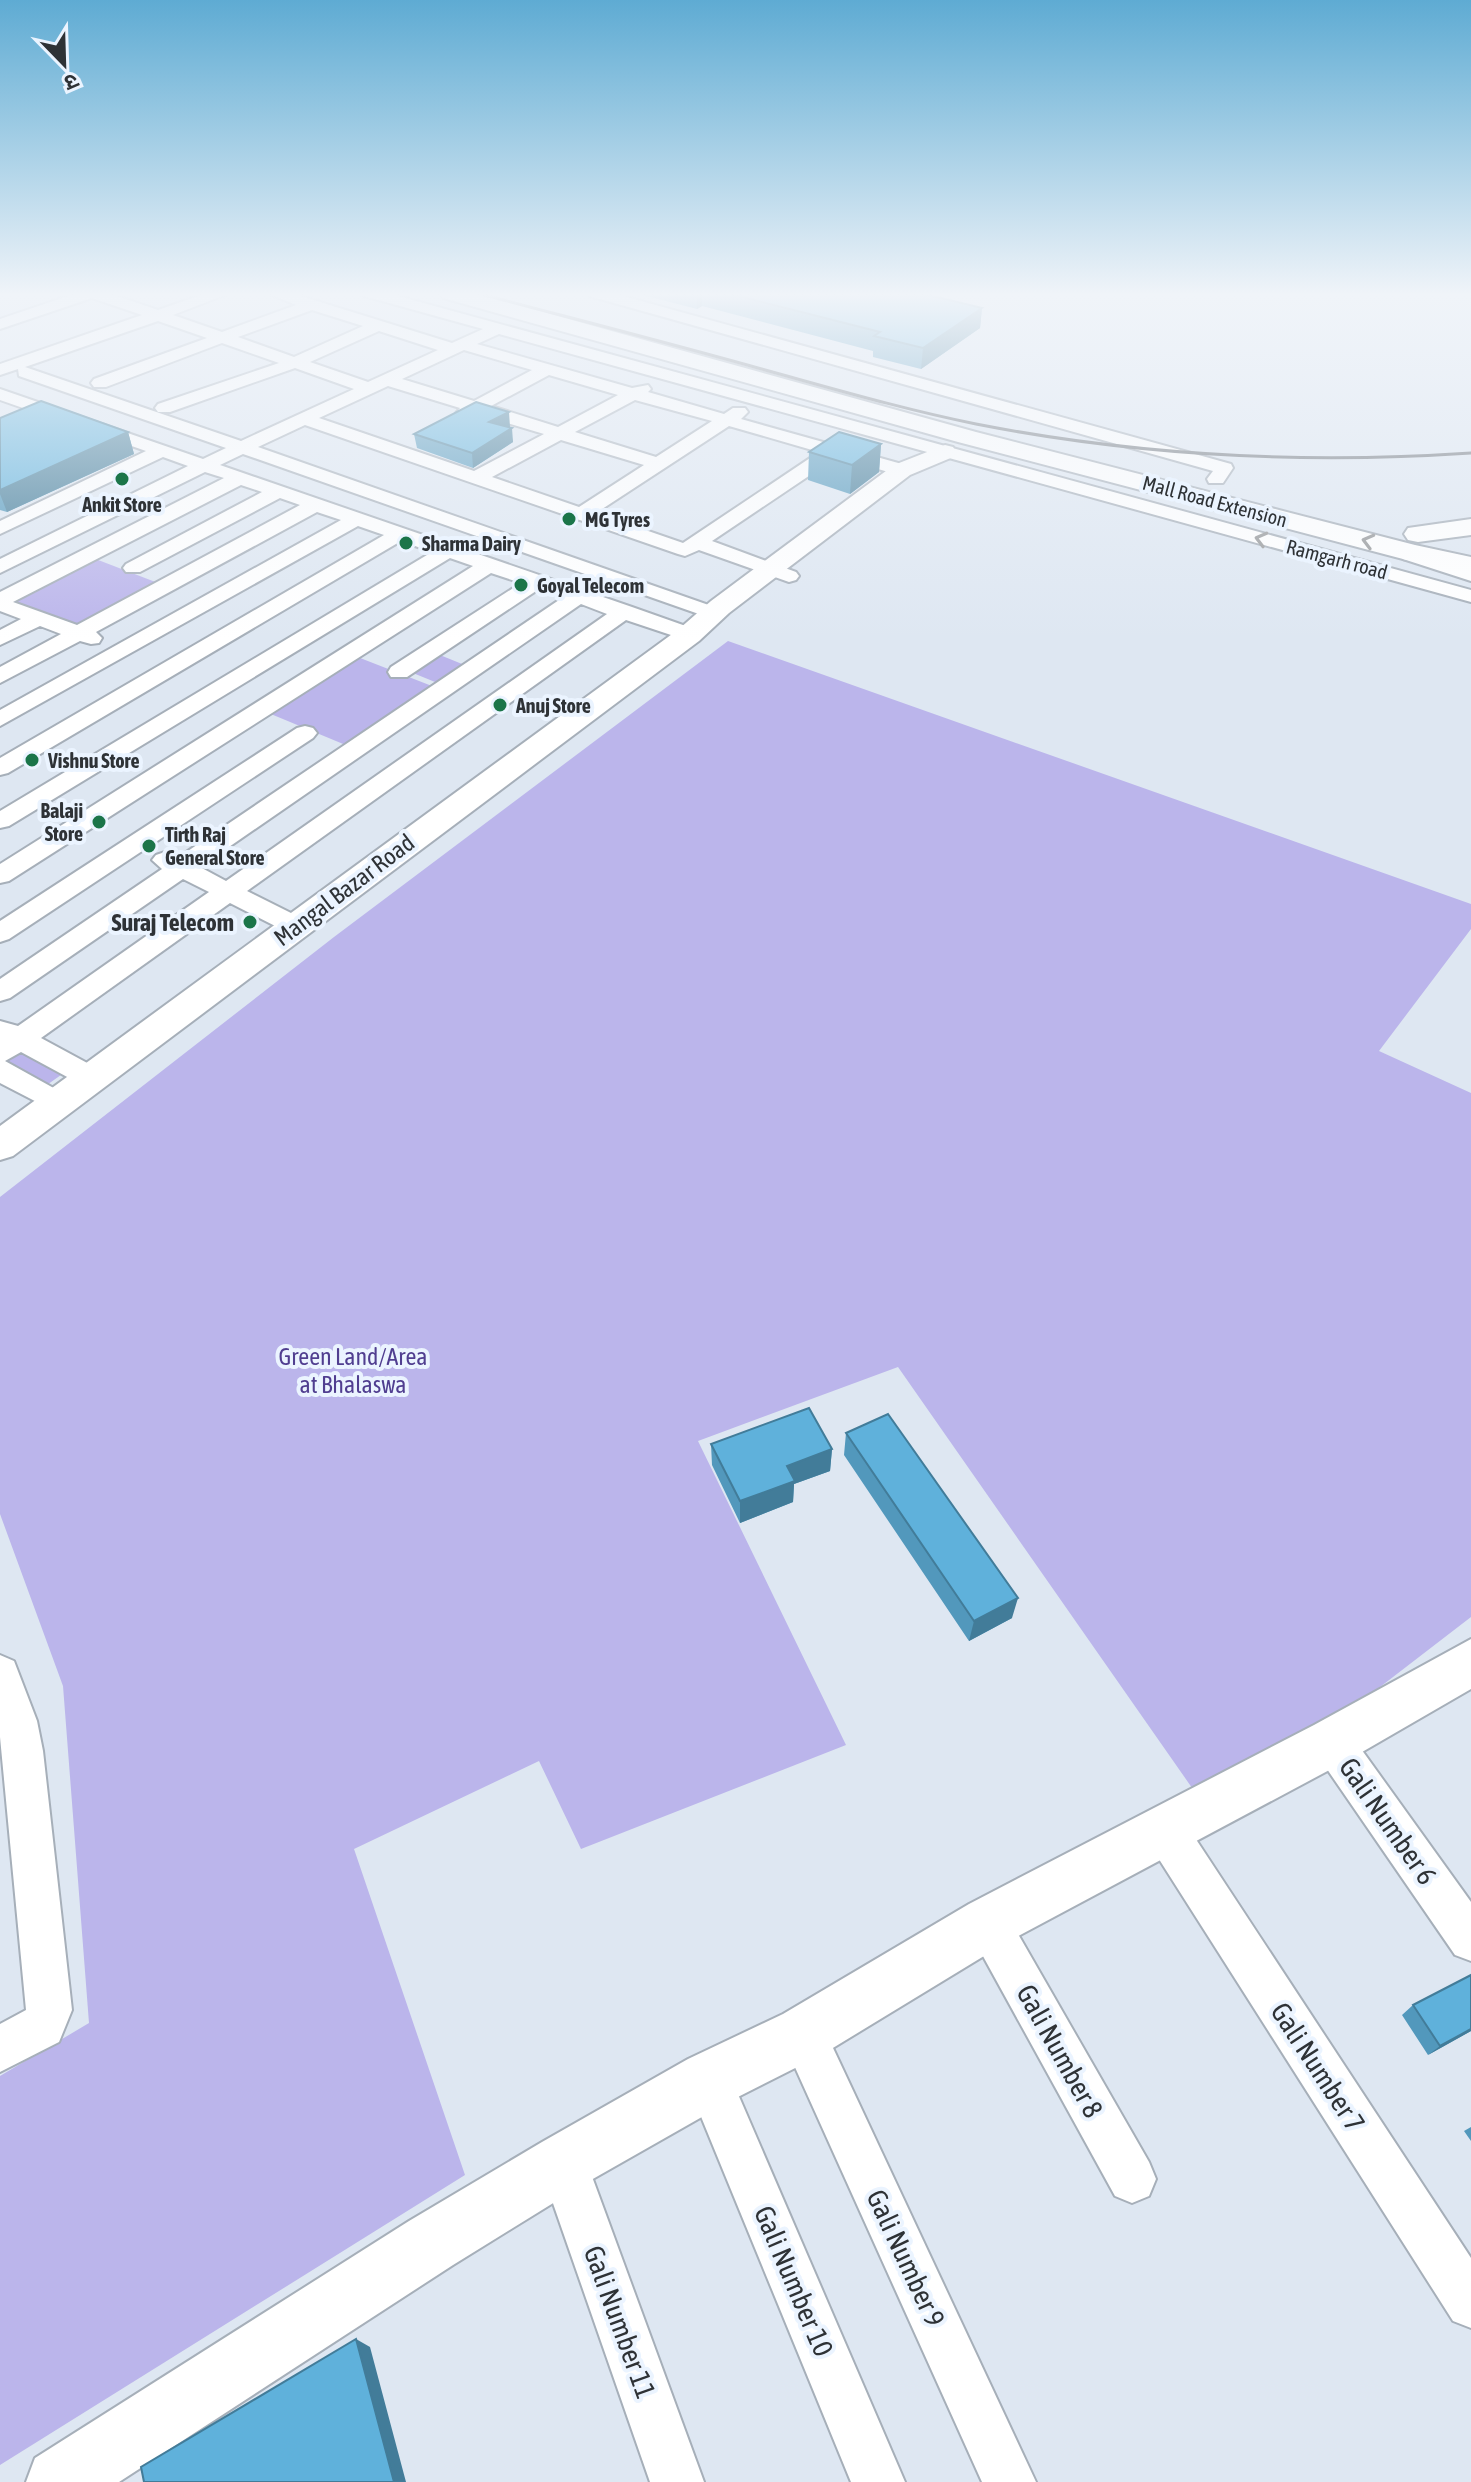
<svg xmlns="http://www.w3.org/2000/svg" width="1471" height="2482" viewBox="0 0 1471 2482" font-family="'Asap Condensed','Noto Sans Devanagari',sans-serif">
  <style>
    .green { fill: #bbb5eb }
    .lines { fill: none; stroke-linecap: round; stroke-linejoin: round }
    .minor-casing { stroke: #a6afb9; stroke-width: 4 }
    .tertiary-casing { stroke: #a6afb9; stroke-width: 4 }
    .secondary-casing { stroke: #a6afb9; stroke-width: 4 }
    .trunk-casing { stroke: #a6afb9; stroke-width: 4 }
    .minor { fill: #fff; fill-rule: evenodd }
    .tertiary { fill: #fff; fill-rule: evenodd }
    .secondary { fill: #fff; fill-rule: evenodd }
    .trunk { fill: #fff; fill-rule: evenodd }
    .rail { stroke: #72787f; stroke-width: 3 }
    .wall { fill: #5298bc }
    .shaded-wall { fill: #427c99 }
    .building { fill: #5fb1db; stroke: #427c99; stroke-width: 2 }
    .oneway { stroke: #96989a }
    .poi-dot { fill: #1b7549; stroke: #ebf4ff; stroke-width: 3 }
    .labels { text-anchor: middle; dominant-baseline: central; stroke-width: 8; stroke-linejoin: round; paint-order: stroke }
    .far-street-label { font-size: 20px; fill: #2e3236; stroke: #ebf4ff }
    .far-poi-label { font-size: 20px; font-weight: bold; fill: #2e3236; stroke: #ebf4ff; text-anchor: start }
    .street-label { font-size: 24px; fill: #2e3236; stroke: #ebf4ff }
    .poi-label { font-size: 24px; font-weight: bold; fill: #2e3236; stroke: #ebf4ff; text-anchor: end }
    .park-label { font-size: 24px; fill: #503e90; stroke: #ebf4ff }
    .near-street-label { font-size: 28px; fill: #2e3236; stroke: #ebf4ff }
  </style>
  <rect width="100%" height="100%" fill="#dee7f2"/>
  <!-- green -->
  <path class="green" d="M93,558L158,583L74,629L8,602Z
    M728,641L1471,904V929L1379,1051L1471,1093V1617L1328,1727L1197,1795L898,1367L698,1441L846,1745L581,1849L539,1761L354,1849L465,2175L0,2465V2076L89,2023L63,1686L0,1514V1197L334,937Z
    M435,653L467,666L440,684L408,671Z
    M355,656L437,688L348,746L266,712Z
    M0,1033L68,1070L44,1087L0,1063Z"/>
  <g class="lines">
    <defs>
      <path id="minor" d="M77,293H108L158,310L207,293H230L173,315L222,332L296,305L267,293H291L452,343L483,329L364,296L362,293H387L1471,590V602L499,334L477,344L632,388L648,385L651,389L648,392L724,414L733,408H745L748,412L741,419L909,466L911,470L902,476L837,457L712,541L796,572L799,576L796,580L789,582L699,550L685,556L678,554L305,425L258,447L720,609L724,613L713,619L243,454L220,465L632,607L697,630L700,635L689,641L626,620L247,891L305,920L309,926L305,932L296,934L287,932L230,903L41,1038L102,1071L107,1078L102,1085L92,1088L82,1085L21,1052L5,1061L68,1096L73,1103L68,1110L58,1113L0,1083V1021L18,1026L209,892L183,879L10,998L0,1001V979L162,869L152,860L156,855L165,852L179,857L562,598L539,589L407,677H391L388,672L391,667L521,583L491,573L9,881L0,883V864L473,566L450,558L9,826L0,828V811L432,552L401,541L8,773L0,775V758L384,535L358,526L0,726V710L341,520L317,512L96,632L102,638L99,643L91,644L80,641L0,683V667L61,634L40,626L0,645V630L21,619L0,611V592L224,478L205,472L0,573V559L188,466L163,457L0,534V521L146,451L0,400V389L203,459L226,448L19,376L18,369L0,375V364L142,315L92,298L0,329V319ZM312,310L363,326L294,357L238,337ZM158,321L207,338L94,379L91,383L94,387H106L222,343L279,363L158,404L155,408L158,412H170L295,368L354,389L241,441L25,367ZM379,331L438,350L368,382L310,362ZM464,350L532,370L474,401L402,379ZM549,375L618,395L558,427L491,406ZM388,386L460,408L456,413L459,417L465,418L477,414L544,434L474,471L319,418ZM635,400L712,421L656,457L575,432ZM729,426L819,452L683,543L596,513ZM561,440L644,465L579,507L492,477ZM241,485L262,492L126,564L123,568L126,572H140L280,498L300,505L77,625L13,602ZM581,604L607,614L226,881L200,867Z
        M587,293H612L1231,464L1233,468L1223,483H1209L1207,479L1213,471L589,296Z
        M305,726L313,728L317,733L313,738L9,939L0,942V921L297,728Z
        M0,1655L14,1661L37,1721L43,1751L72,2010L59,2042L0,2072V2024L26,2010L0,1737Z
        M1332,1722L1346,1728L1471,1902V1961L1455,1955L1318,1756L1312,1742L1318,1728Z
        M1165,1809L1180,1815L1471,2258V2328L1453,2321L1150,1845L1144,1830L1150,1815Z
        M988,1901L1003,1908L1149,2162L1156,2179L1149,2196L1132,2203L1115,2196L973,1938L966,1923L973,1908Z
        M803,2011L819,2018L1036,2482H982L780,2034L787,2018Z
        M709,2057L725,2064L905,2482H851L686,2080L693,2064Z
        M563,2139L580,2146L587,2163L704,2482H650L539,2163L546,2146Z"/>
      <path id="tertiary" d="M945,445L953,447L956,452L953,457L910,475L729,613L699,641L13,1156L0,1160V1126L679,629L711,601L894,465Z
        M1471,1639V1689L1350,1759L1007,1942L823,2054L730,2101L584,2184L453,2265L119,2482H26L35,2458L409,2221L542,2142L688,2059L783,2014L969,1904L1314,1725Z"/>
      <path id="secondary" d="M440,293H475L976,432L1415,545L1471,557V573L1403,559L958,442L443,298Z"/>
      <path id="trunk" d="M1471,519V535L1418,542L1408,540L1404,534L1408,528Z
        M1413,545L1471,564V581L1403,559L1399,553L1403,547Z"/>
    </defs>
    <!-- minor casing -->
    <use href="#minor" class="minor-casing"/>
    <!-- tertiary casing -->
    <use href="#tertiary" class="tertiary-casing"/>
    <!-- secondary casing -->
    <use href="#secondary" class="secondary-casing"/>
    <!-- trunk casing -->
    <use href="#trunk" class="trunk-casing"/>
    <!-- minor -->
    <use href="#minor" class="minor"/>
    <!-- tertiary -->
    <use href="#tertiary" class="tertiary"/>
    <!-- secondary -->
    <use href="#secondary" class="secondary"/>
    <!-- trunk -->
    <use href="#trunk" class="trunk"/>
    <!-- rail -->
    <path class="rail" d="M477,293C571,318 665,342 758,368C831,388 902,409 976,424C1139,456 1305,464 1471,453"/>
  </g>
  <!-- wall -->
  <path class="wall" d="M635,293H931V296L982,308L980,328L921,369L873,357V351L702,306L697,309Z
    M0,418L128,432L134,454L7,512L0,510Z
    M509,427L513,442L473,468L417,448L414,434L510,427Z
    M881,444L879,472L850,494L808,480L809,452Z
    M846,1433L1012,1618L969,1641L844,1455Z
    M711,1444L832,1449L830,1471L794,1484L793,1502L740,1523L712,1465Z
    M1413,2005L1471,2031L1428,2055L1402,2015Z
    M1471,2127V2141L1464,2131Z"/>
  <!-- shaded-wall -->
  <path class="shaded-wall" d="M697,293H702V306L697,309Z
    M982,308L980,328L921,369L923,348Z
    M509,412L510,427L491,436L489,422Z
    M512,428L513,442L473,468L472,453Z
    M128,432L134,454L7,512L0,494V490Z
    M881,444L879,472L850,494L852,465Z
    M832,1449L830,1471L794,1484L793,1502L740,1523V1501L787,1466Z
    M1018,1598L1012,1618L969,1641L974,1621Z
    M1471,2029V2031L1428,2055L1440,2046Z
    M356,2339L370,2347L406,2482H394Z"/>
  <!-- building -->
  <path class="building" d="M727,293H920L982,308L923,348L874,336L880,332Z
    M41,401L128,432L0,490V418Z
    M476,402L509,412L489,422L512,428L472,453L414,434Z
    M839,432L881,444L852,465L809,452Z
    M809,1408L832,1449L787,1466L795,1481L740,1501L711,1444Z
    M888,1414L1018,1598L974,1621L846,1433Z
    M1471,1975V2029L1440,2046L1413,2005Z
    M356,2339L394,2482H144L141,2467Z"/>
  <!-- one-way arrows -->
  <defs><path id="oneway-chevron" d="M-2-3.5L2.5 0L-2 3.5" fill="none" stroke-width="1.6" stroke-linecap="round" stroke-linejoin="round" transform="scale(2)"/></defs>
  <g class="oneway">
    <use href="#oneway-chevron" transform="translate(1261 539) rotate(-165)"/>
    <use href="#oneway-chevron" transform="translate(1368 541) rotate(-165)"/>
  </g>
  <!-- sky -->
  <linearGradient id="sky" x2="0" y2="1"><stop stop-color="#5eabd3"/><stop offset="0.46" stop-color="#f0f4f9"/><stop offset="1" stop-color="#f0f4f9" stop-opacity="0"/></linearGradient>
  <rect width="1471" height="640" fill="url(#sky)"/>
  <!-- markers -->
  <g class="poi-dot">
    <circle cx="122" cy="479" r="8"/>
    <circle cx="569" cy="519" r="8"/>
    <circle cx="406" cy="543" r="8"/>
    <circle cx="521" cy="585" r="8"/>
    <circle cx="500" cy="705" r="8"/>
    <circle cx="32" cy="760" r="8"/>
    <circle cx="99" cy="822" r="8"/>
    <circle cx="149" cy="846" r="8"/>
    <circle cx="250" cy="922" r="8"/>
  </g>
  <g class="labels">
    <!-- far-street labels -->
    <g class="far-street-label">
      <text transform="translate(1215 501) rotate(15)">Mall Road Extension</text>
      <text transform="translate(1337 559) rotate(15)">Ramgarh road</text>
    </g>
    <!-- far-poi labels -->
    <g class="far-poi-label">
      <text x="122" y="504" text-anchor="middle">Ankit Store</text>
      <text x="585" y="519">MG Tyres</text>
      <text x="422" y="543">Sharma Dairy</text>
      <text x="537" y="585">Goyal Telecom</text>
      <text x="516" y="705">Anuj Store</text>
      <text x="48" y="760">Vishnu Store</text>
      <text x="83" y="810" text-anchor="end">Balaji<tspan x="83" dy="23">Store</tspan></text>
      <text x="165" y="834">Tirth Raj<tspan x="165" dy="23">General Store</tspan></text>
    </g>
    <!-- street labels -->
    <g class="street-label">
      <text transform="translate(344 890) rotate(-37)">Mangal Bazar Road</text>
    </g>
    <!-- poi labels -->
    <g class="poi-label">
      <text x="234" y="922">Suraj Telecom</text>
    </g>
    <!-- park labels -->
    <g class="park-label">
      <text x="353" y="1356">Green Land/Area<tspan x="353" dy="28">at Bhalaswa</tspan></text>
    </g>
    <!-- near-street labels -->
    <g class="near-street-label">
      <text transform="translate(1388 1821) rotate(55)">Gali Number 6</text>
      <text transform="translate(1060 2051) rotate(61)">Gali Number 8</text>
      <text transform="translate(1318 2067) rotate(57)">Gali Number 7</text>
      <text transform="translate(906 2258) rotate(65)">Gali Number 9</text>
      <text transform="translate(794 2281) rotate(67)">Gali Number 10</text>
      <text transform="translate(620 2322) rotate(70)">Gali Number 11</text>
    </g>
  </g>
  <!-- north arrow -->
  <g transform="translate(64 64) rotate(157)" stroke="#ebf4ff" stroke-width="6" paint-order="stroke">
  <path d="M0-6L14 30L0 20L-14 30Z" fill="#2e3236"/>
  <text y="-12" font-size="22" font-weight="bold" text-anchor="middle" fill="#2e3236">उ</text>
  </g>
</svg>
